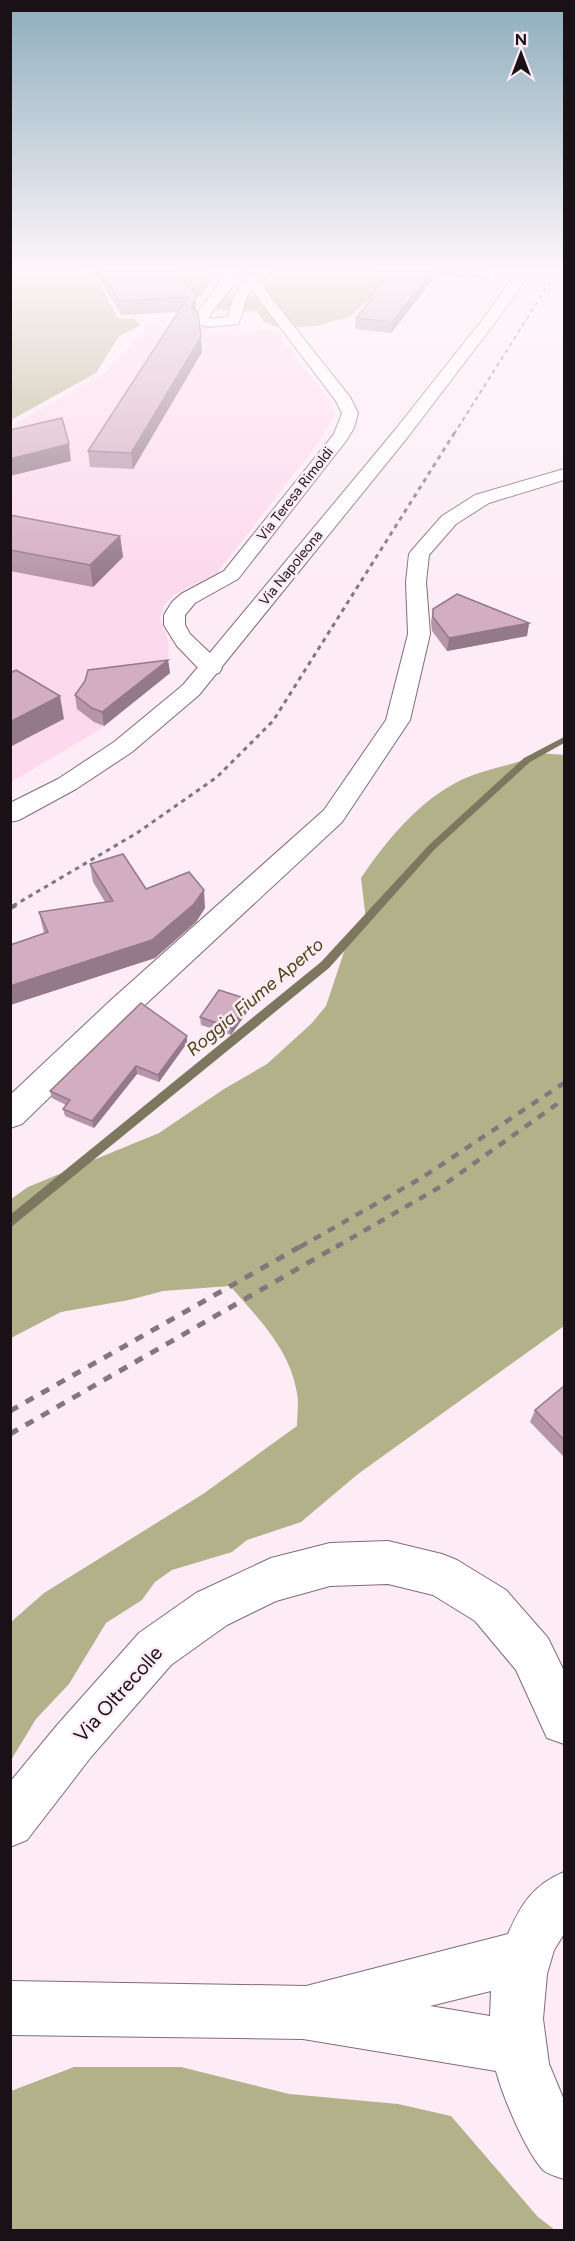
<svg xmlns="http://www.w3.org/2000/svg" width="575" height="2241" viewBox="0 0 575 2241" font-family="Figtree,sans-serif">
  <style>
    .built { fill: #fcd9ec }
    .forest { fill: #b3b18a }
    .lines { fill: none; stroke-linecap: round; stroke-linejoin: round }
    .stream { fill: #7c775e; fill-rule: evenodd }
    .minor-casing { stroke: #836b79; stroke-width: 2 }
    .tertiary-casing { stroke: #836b79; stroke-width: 2 }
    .primary-casing { stroke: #836b79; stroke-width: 2 }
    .minor { fill: #fff; fill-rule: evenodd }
    .tertiary { fill: #fff; fill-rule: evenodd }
    .primary { fill: #fff; fill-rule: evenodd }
    .rail-far3 { stroke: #83767d; stroke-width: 2; stroke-dasharray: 4 4; stroke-linecap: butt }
    .rail-far2 { stroke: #83767d; stroke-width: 3; stroke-dasharray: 4.5 4.5; stroke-linecap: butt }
    .rail-far1 { stroke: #83767d; stroke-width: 4.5; stroke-dasharray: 8 8; stroke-linecap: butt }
    .rail { stroke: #83767d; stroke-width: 5; stroke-dasharray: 9 9; stroke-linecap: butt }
    .wall { fill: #b595a7 }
    .shaded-wall { fill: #947988 }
    .building { fill: #d3adc2; stroke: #947988; stroke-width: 1.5 }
    .labels { text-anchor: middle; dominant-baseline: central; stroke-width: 5; stroke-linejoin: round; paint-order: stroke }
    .far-street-label { font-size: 14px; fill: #1a1116; stroke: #fdecf5 }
    .water-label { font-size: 18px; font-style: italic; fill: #464212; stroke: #fdecf5 }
    .near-street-label { font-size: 20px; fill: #1a1116; stroke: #fdecf5 }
  </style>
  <rect width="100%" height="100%" fill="#fdecf5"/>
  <!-- built -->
  <path class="built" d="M147,326L275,331L330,401L336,414L321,439L217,573L173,595L163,607L160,618L168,640L169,649L166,667L159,682L99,730L11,782L10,427L104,374Z"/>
  <!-- forest -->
  <path class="forest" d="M11,271H80L97,279L118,318L134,319L141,325L119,336L96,373L11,420Z
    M173,271H213L204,294L195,299Z
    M233,271H401L349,317L315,326L280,328L264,322L257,311L240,312L214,309L220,296L258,297L244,276Z
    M540,753L564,755V1326L358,1474L301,1522L247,1540L232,1552L172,1570L155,1582L142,1600L106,1623L69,1684L36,1719L11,1760V1622L44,1593L203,1494L297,1426C297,1415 299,1403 297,1393C290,1349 258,1318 230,1286L163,1291L129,1300L61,1312L11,1338V1199L28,1187L159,1133L224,1089L267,1064L311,1024L326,1006L348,940L366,920L361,878C388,838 426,792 473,775C495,767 519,764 540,753Z
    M74,2067H181L289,2094L398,2104L451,2116L538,2217L555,2230H11V2091Z"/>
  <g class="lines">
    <!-- stream -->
    <path class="stream" d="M564,737V743L530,762L435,849L329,968L10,1228V1215L321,962L429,845L524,758Z"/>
    <defs>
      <path id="minor" d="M221,271H235V284L211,313L209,319L228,317C234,293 236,288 257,271H272L262,280L266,291L350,397L358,413L354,428L346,441L238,579L195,603L185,615V625L190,634L211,654L222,668L219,673L211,675L203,673L177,646L164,625V615L172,602L181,594L224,571L334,434L342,413L336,401L252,290C242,300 245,313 238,324L209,327L196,324L194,321C200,301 221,292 221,271Z
        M564,469V480L489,503L456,524L429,555L426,582L430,634L410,720L342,822L133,1016L22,1124L10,1128V1095L111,1000L324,810L386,720L408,634L406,582L409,554L412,550L442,516L475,495Z"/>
      <path id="tertiary" d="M388,1541L442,1554L457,1560L506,1590L548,1638L564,1671V1744L547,1738L516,1670L475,1621L433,1595L388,1584L330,1586L276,1601L227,1625L171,1665L91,1757L27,1840L10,1847V1782L58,1724L139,1633L196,1593L271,1558L330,1543Z"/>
      <path id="primary" d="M517,271H531L500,316L407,438L199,695L132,752L76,789L19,820L10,822V803L58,779L114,742L183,685L395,430L490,310Z
        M564,1872V1934L554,1950L547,1974L543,2019L549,2064L564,2100V2179C558,2177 547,2174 543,2170C525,2150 503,2097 496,2071L303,2039L10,2035V1981L306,1986L508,1934C521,1904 533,1885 564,1872ZM491,1991L490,2016L430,2006Z"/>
    </defs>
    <!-- minor casing -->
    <use href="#minor" class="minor-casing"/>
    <!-- tertiary casing -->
    <use href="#tertiary" class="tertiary-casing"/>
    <!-- primary casing -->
    <use href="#primary" class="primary-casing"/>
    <!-- minor -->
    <use href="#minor" class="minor"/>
    <!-- tertiary -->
    <use href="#tertiary" class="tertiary"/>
    <!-- primary -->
    <use href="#primary" class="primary"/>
    <!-- rail-far3 -->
    <path class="rail-far3" d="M454,434L557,271L564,275"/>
    <!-- rail-far2 -->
    <path class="rail-far2" d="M13,906L137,833L217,777L273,721L455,432"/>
    <!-- rail-far1 -->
    <path class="rail-far1" d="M10,908L16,905
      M300,1247L423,1177L564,1083
      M336,1247L445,1184L564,1099"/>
    <!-- rail -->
    <path class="rail" d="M10,1411L303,1245
      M10,1434L339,1245"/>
  </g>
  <!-- wall -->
  <path class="wall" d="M95,271H176L196,296V311L202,352L133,469L90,467L88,451L179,312L121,315Z
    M354,271H492L487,280L437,274L391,333L355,329L356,318L367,304L368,298L379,286Z
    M10,515L120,536L123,557L93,587L10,571Z
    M433,609L529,623L527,636L447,651L432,631L431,622Z
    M168,660L170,673L104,726L94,722L77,709L75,695Z
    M90,864L146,889L205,908L196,922L155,958L10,1005V945L44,933L39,912L105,902L93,882Z
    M250,1008L231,1035L201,1025L200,1017Z
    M187,1036V1043L159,1082L137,1074L94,1128L65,1116L63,1109L66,1105L52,1098L50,1091Z
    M564,1386V1457L530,1422L535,1410Z"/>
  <!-- shaded-wall -->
  <path class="shaded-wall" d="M432,271H438L437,274L391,333L392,322Z
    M488,271H492L487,280Z
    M196,296V310L192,322L191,308Z
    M201,337L202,352L133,469L131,453Z
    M69,444L71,461L10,476V459Z
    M120,536L123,557L93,587L90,565Z
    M529,623L527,636L447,651L449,638Z
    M168,660L170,673L104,726L102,712Z
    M60,696L64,719L10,747V722Z
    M204,890L205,908L196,922L155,958L10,1005V986Z
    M250,1000V1008L231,1035V1028Z
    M187,1036V1043L159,1082L158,1075Z
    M136,1066L137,1074L94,1128L92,1121Z"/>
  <!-- building -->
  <path class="building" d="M102,271H176L192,292L194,288L196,296L191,308L198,313L201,337L131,453L88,451L188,297L119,301Z
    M373,271H432L392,322L356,318L372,299L368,298L385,279Z
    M62,418L69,444L10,459V430Z
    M10,515L120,536L90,565L10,550Z
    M457,594L529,623L449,638L433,617V609Z
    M168,660L102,712L92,708L75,695L85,681L88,670Z
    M16,670L60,696L10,722V673Z
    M123,854L146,889L189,872L204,890L194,904L152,940L10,986V945L48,932L39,912L113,901L90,864Z
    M219,990L250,1000L231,1028L200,1017Z
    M141,1003L187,1036L158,1075L136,1066L92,1121L63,1109L70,1100L50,1091Z
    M564,1386V1440L535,1410Z"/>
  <!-- sky -->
  <linearGradient id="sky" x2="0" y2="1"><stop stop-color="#8dadbd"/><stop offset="0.46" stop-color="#fef6fa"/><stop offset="1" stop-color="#fef6fa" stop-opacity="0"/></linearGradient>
  <rect width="575" height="585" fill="url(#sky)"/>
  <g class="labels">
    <!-- far-street labels -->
    <g class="far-street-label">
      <text transform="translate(295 494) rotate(-52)">Via Teresa Rimoldi</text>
      <text transform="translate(291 568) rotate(-51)">Via Napoleona</text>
    </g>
    <!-- water labels -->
    <g class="water-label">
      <text transform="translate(255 997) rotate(-40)">Roggia Fiume Aperto</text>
    </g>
    <!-- near-street labels -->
    <g class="near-street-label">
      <text transform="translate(118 1694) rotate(-48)">Via Oltrecolle</text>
    </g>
  </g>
  <!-- border -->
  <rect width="575" height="2241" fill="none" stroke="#1a1116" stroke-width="24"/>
  <!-- north arrow -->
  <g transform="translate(521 54)" stroke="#fdecf5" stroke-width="4.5" paint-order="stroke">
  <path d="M0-4.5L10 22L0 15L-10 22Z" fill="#1a1116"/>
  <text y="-9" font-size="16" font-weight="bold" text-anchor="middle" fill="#1a1116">N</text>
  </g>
</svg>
